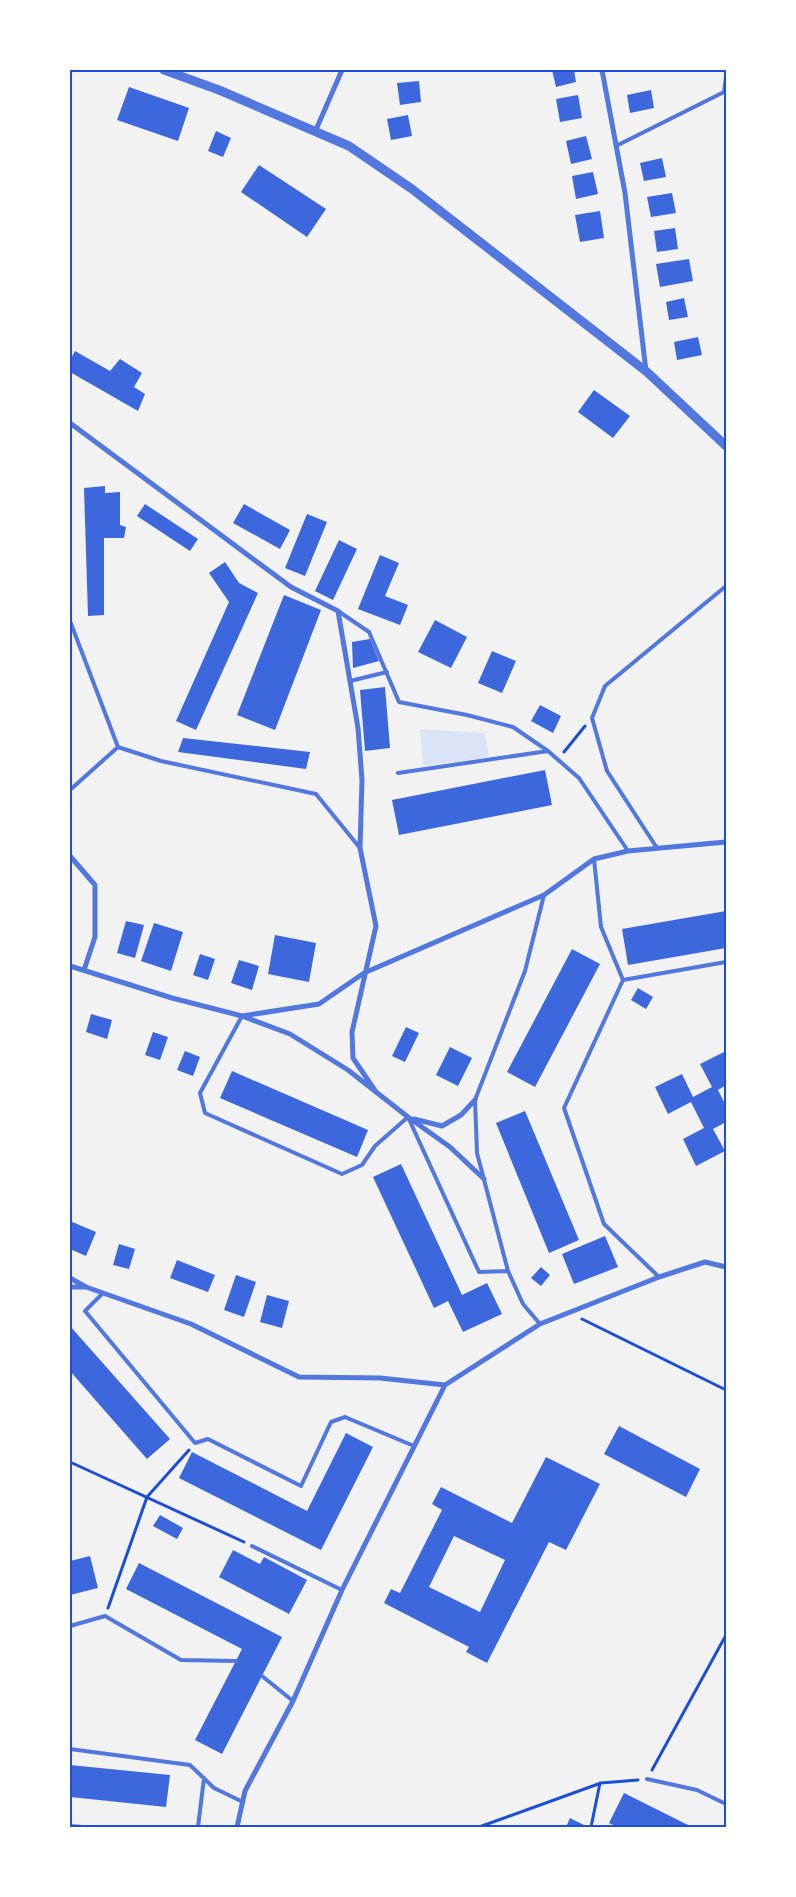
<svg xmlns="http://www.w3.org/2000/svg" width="796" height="1897" viewBox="0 0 796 1897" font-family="'DM Sans',sans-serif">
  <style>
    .green { fill: #dbe4f7 }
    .building { fill: #3d67dc; fill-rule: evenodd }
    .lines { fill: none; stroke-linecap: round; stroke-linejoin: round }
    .path { stroke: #1d4ed8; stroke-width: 3 }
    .service { stroke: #5277de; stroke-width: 4 }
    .minor { stroke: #5277de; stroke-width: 5 }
    .tertiary { stroke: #5277de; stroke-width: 9 }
    .neatline { fill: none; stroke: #1d4ed8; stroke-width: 2 }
  </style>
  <rect width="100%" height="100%" fill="#f2f2f2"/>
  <!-- green -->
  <path class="green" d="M420,729L485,733L489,757L423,766Z"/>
  <!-- building -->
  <path class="building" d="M552,70H574L576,82L556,87Z
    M419,81L421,102L400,105L397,83Z
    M129,87L189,108L178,141L117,120Z
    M651,90L654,108L630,113L627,95Z
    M578,95L582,118L560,122L556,99Z
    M408,115L412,136L391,140L387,119Z
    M216,131L231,138L223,157L208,151Z
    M586,136L592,159L571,164L566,141Z
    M662,158L666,177L644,181L640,163Z
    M259,165L326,209L307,237L241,192Z
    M593,172L598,194L576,199L572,176Z
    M672,193L676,213L651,217L647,197Z
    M600,211L604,238L580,242L575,215Z
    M675,228L678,249L657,252L654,231Z
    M689,259L693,281L660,287L656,264Z
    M684,298L688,317L669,320L666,302Z
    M698,337L702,355L677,360L674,342Z
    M75,351L110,371L120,359L142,373L134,387L145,394L138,411L70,372V360Z
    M594,390L630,416L613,438L578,412Z
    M105,486V493L120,492V525L126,527L124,538H104V615L88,616L84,488Z
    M145,504L198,539L190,551L137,516Z
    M244,504L290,530L280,549L233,523Z
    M307,514L327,522L305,576L285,568Z
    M339,540L357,549L333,600L315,591Z
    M380,555L399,563L385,596L408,605L400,625L358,609Z
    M225,562L239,583L258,593L196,730L176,721L229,602L209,573Z
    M284,595L321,610L275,730L237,715Z
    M435,620L467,637L451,668L418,652Z
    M370,639L379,661L353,668L352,642Z
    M492,651L516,661L502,693L478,683Z
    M385,687L390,748L365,751L360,690Z
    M540,705L561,716L553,733L531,721Z
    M183,738L310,752L306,769L178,752Z
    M545,770L552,805L399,835L392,800Z
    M726,911V948L628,965L622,929Z
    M126,921L144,925L135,958L117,953Z
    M154,923L183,932L171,971L141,961Z
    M275,935L316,943L309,982L268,974Z
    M572,949L600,964L535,1087L507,1072Z
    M200,954L215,959L208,980L193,975Z
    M239,960L259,966L252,990L231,983Z
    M638,988L653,997L646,1009L631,1000Z
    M91,1014L112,1020L107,1039L86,1032Z
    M406,1027L419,1033L405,1062L392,1056Z
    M153,1032L168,1037L160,1060L145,1055Z
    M450,1047L472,1058L458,1086L436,1075Z
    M185,1051L200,1057L193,1076L177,1070Z
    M726,1051V1085L718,1090L726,1106V1122L713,1129L725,1151L696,1166L683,1139L704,1128L691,1102L668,1114L655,1087L682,1074L693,1097L712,1087L700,1064Z
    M232,1071L368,1130L357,1157L220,1098Z
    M525,1111L579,1240L549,1253L496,1123Z
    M401,1164L462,1295L487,1283L502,1314L463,1332L448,1301L434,1308L373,1177Z
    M70,1221L96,1232L86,1256L70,1249Z
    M605,1236L618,1267L574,1284L562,1254Z
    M119,1244L135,1249L129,1269L113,1265Z
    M177,1260L215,1275L208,1292L170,1278Z
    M541,1267L550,1275L541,1286L531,1278Z
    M236,1275L256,1282L244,1317L224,1310Z
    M267,1295L289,1301L282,1328L260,1322Z
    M70,1326L170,1439L147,1459L70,1371Z
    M619,1426L700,1469L686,1497L604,1454Z
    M346,1433L373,1447L321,1550L179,1478L192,1452L307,1511Z
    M546,1457L600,1484L566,1550L549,1542L487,1663L466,1652L469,1647L384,1603L391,1589L400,1593L442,1510L432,1504L441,1487L512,1523ZM454,1536L505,1560L480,1612L429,1587Z
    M160,1515L183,1528L177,1539L153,1526Z
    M233,1550L260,1564L264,1557L307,1580L289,1614L219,1577Z
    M90,1556L98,1588L70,1595V1561Z
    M139,1563L282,1637L222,1754L195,1740L242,1649L126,1589Z
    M70,1765L170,1775L166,1807L70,1797Z
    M624,1793L692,1827H618L609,1823Z
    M570,1818L584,1825L583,1827H566Z"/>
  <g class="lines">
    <!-- path -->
    <path class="path" d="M564,752L585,726
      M582,1319L726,1390
      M70,1462L244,1542
      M108,1608L147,1497L189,1450
      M652,1770L726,1635
      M479,1827L601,1783L638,1780
      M591,1827L600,1783"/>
    <!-- service -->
    <path class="service" d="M618,145L724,92L726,77
      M338,611L369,632L399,702L467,715L513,727L548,751
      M70,621L118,747L70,790
      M350,681L387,672
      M118,747L161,761L316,794L360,848
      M398,773L548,751L579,778L628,851
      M657,848L607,771L592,718L605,686L726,586
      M594,859L601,927L623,980
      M242,1016L200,1093L205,1113L342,1174L362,1165L375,1146L408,1117L479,1272L508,1271
      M659,1277L604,1224L564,1108L623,980L726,962
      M103,1293L85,1311L195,1443L208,1439L301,1486L331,1422L345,1417L414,1446
      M540,1324L523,1304L508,1271L477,1153L475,1100L525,971L544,895
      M252,1546L342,1590
      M70,1626L105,1616L181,1660L236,1661
      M262,1676L293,1701
      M70,1749L190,1765L214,1788L243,1802
      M647,1779L697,1790L726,1804
      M70,1826L83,1827
      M198,1827L204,1778"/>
    <!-- minor -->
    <path class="minor" d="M602,70L625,193L646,371
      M315,132L342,70
      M70,423L291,587L338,611L358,728L362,780L360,848L376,926L352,1032L353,1058L376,1092
      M70,856L95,885V937L84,970
      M70,966L172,998L242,1016L290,1034L348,1070L408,1117L450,1147L484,1179
      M242,1016L319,1004L364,973L544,895L594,859L628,851L726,842
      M414,1119L442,1126L461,1115L475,1100
      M70,1278L86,1287L191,1324L299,1377L380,1378L445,1385
      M70,1287H85
      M237,1827L245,1791L293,1701L342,1590L445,1385L540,1324L659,1277L705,1262L726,1267"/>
    <!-- tertiary -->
    <path class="tertiary" d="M164,70L219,90L349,146L412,189L647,372L726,446"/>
  </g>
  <!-- border -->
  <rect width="796" height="1897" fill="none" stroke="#ffffff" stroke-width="142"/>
  <rect x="71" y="71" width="654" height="1755" class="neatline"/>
</svg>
